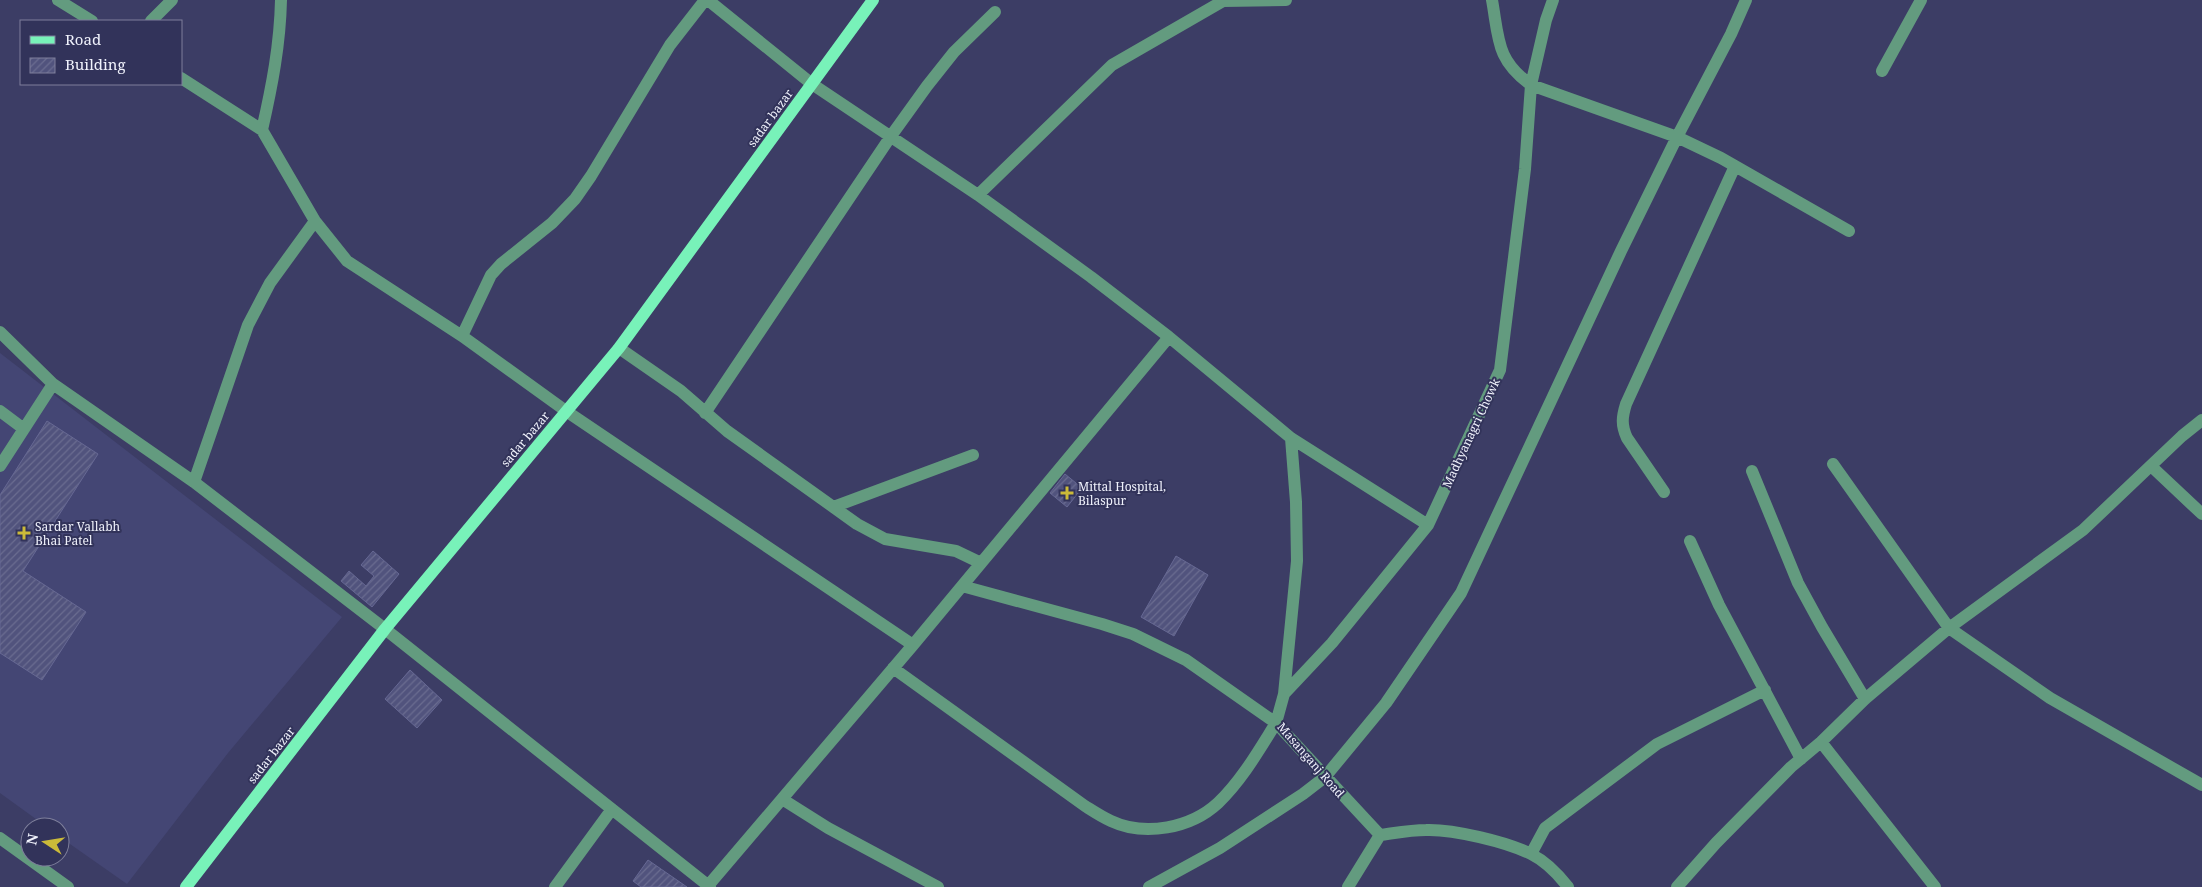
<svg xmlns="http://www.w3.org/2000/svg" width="2202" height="887" viewBox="0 0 2202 887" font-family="'Noto Serif',serif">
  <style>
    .built { fill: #444674 }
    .building { fill: url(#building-hatch); stroke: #666893 }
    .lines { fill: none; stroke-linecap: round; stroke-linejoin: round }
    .minor { stroke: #639b7f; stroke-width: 12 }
    .major { stroke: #78f2b9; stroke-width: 12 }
    .poi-dot { fill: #cbba39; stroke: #32335a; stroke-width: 2 }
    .labels { text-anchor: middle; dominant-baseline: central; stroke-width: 4; stroke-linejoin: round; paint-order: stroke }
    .street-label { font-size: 12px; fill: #f0f2fc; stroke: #32335a }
    .poi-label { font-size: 12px; fill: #f0f2fc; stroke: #32335a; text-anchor: start }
  </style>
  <defs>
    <pattern id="building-hatch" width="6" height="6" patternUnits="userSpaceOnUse" patternTransform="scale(1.25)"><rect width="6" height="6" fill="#51537d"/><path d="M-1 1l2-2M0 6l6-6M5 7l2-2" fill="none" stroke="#6a6c90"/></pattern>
  </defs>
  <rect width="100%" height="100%" fill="#3c3d65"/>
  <!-- built -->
  <path class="built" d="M0,353L342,617L228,753L127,884L60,837V827H47L0,793Z"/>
  <!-- building -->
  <path class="building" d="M47,421L98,454L23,571L86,612L42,680L0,653V495Z
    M1065,474L1082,488L1067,507L1050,493Z
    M373,551L399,574L372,607L341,581L349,571L366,586L374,576L361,565Z
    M1176,556L1208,575L1174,636L1141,617Z
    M410,670L442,700L417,728L385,699Z
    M648,860L687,887H641L633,881Z"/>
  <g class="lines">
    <!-- minor -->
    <path class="minor" d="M58,0L92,21
      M708,0L812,84L978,195L1091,277L1169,337L1291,438L1428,525
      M1492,0C1499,39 1496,60 1531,85L1677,137L1721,158L1849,231
      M151,21L172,0
      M1882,71L1921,0
      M181,78L262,130L315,221L347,261L462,336L566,411L913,645
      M262,130C272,86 280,45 281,0
      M978,195L1112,65L1223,1L1286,0
      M0,332L53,384L194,482L385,629L710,887
      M462,336L491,275L501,264L552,223L575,199L591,176L670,45L705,0
      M619,348L681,391L727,431L857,524L885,539L956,551L981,563
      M0,411L24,429
      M705,413L891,136L927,86L954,52L995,12
      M1291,438L1296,502L1297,561L1284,694L1276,723L1380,835
      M1833,464L1949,628L2050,698L2202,785
      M0,466L53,384
      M2151,466L2202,514
      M1752,471L1798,583L1822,627L1865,699
      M194,482L248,325L270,283L315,221
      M1664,492L1627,438C1621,425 1622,417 1626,404L1735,166
      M833,507L973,455
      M1690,541L1719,605L1801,759
      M893,668L1085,806C1093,811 1102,817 1111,821C1145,837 1191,828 1218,803C1242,780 1259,750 1276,723L1186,660L1133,634L1102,624L962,586
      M1284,694L1332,643L1428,525L1500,370L1525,169L1531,85L1546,20L1553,0
      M1821,742L1935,887
      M782,799L828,828L938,887
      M1380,835C1395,833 1411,830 1426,830C1453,829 1507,842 1531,854C1545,861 1558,874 1568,887
      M0,838L68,887
      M1531,854L1545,828L1657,744L1765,690
      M555,887L612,809
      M707,887L913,645L1169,337
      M1149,887L1220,848L1303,794L1325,777L1386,703L1461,593L1621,251L1677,137L1731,34L1746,0
      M1348,887L1380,835
      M1677,887L1716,843L1791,767L1821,742L1865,699L1949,628L2083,530L2182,436L2202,420"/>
    <!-- major -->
    <path class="major" d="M186,887L385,629L619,348L873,0"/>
  </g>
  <!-- markers -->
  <g class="poi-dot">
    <path d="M1064.5 485.5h5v5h5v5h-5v5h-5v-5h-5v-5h5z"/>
    <path d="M21.5 525.5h5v5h5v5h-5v5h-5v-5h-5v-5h5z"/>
  </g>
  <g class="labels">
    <!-- street labels -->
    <g class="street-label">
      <text transform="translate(770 118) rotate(-54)">sadar bazar</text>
      <text transform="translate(1471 433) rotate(-65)">Madhyanagri Chowk</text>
      <text transform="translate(525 439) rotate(-50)">sadar bazar</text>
      <text transform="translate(271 755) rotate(-52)">sadar bazar</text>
      <text transform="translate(1311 760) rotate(49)">Masanganj Road</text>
    </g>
    <!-- poi labels -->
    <g class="poi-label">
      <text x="1078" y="486">Mittal Hospital,<tspan x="1078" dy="14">Bilaspur</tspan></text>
      <text x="35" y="526">Sardar Vallabh<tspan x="35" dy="14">Bhai Patel</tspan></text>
    </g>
  </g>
  <!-- legend -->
  <rect x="20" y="20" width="162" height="65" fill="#32335a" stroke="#7e7f9b"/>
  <rect x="30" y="36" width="25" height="8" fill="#78f2b9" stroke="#7e7f9b"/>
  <text x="65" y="45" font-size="15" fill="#f0f2fc">Road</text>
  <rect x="30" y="58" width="25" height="15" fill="url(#building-hatch)" stroke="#7e7f9b"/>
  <text x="65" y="70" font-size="15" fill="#f0f2fc">Building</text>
  <!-- north arrow -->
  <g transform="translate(45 842) rotate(282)"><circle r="24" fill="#32335a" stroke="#7e7f9b"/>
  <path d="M0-4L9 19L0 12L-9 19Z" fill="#cbba39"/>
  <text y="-8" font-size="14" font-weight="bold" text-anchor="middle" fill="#f0f2fc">N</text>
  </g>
</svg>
